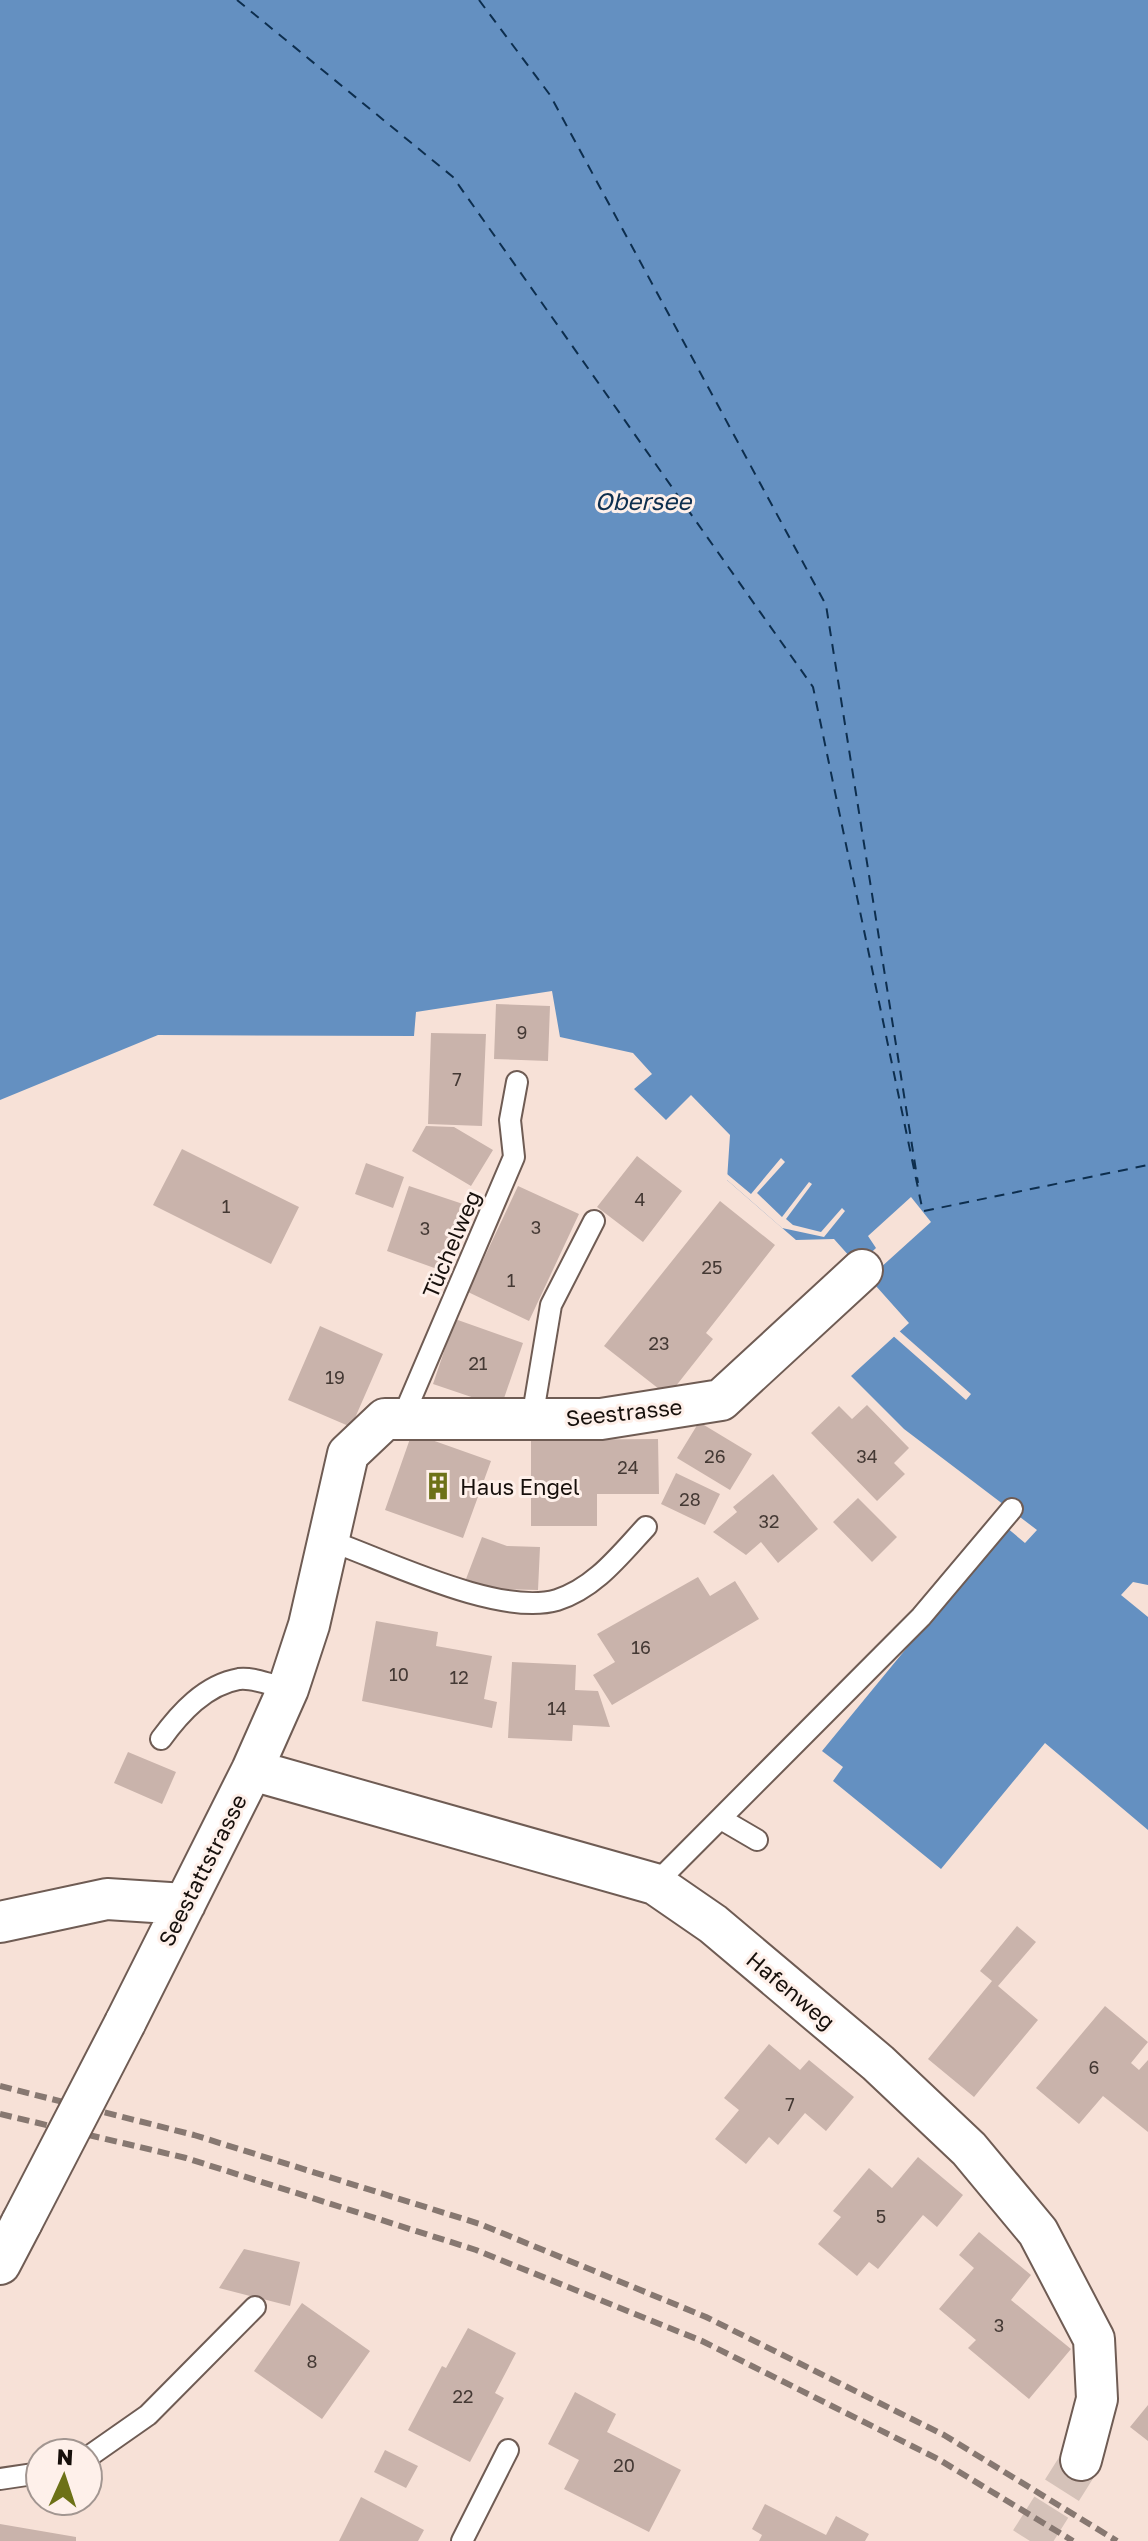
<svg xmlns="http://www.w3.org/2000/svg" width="1148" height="2541" viewBox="0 0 1148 2541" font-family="'Golos Text',sans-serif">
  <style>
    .water { fill: #6490c1 }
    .pier { fill: #f7e1d7 }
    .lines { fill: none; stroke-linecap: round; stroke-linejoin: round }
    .ferry { stroke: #0d2e4e; stroke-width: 2; stroke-dasharray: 10 8; stroke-linecap: butt }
    .building { fill: #c9b3ab }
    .minor-tunnel { stroke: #d5c2b9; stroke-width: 40; stroke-dasharray: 40 20; stroke-linecap: butt }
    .service-casing { stroke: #6f5c54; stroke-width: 24 }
    .minor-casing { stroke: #6f5c54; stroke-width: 44 }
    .service { stroke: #fff; stroke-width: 20 }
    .minor { stroke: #fff; stroke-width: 40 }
    .rail { stroke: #877871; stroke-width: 6; stroke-dasharray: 12 6; stroke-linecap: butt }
    .minor-bridge-casing { stroke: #6f5c54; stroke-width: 44; stroke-linecap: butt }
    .minor-bridge { stroke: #fff; stroke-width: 40 }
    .labels { text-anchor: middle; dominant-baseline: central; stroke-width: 6; stroke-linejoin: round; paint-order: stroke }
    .number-label { font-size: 18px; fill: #443934 }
    .street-label { font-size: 22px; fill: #17100c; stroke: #fef0ea }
    .poi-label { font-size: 22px; fill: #17100c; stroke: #fef0ea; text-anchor: start }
    .water-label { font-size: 24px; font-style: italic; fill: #0d2e4e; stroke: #fef0ea }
  </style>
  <rect width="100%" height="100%" fill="#f7e1d7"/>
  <!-- water -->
  <path class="water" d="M0,0H1148V1585L1133,1582L1121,1595L1148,1617V1830L1045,1743L941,1869L833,1781L843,1767L822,1751L1006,1527L1025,1543L1037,1530L904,1429L851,1376L909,1323L834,1239L796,1240L727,1180L730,1135L691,1095L666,1120L634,1089L652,1074L633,1053L560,1037L552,991L416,1012L414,1036L158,1035L0,1100Z"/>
  <!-- pier -->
  <path class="pier" d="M781,1158L785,1162L757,1193L782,1217L809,1182L812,1184L786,1219L793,1225L821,1232L842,1208L845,1211L824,1237L782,1228L727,1180V1174L751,1194Z
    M911,1197L931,1222L869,1278L858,1265L876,1248L868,1236Z
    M897,1329L971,1394L966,1400L891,1334Z"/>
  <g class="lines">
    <!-- ferry -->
    <path class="ferry" d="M237,0L453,177L813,687L923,1212
      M479,0L550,95L826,605L918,1183
      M924,1211L1148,1165"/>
  </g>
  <!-- building -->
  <path class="building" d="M496,1004L550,1006L548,1061L494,1059Z
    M431,1033L486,1034L482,1126L428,1124Z
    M426,1126L454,1127L493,1150L471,1186L412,1151Z
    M182,1149L299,1207L271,1264L153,1205Z
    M637,1156L682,1191L643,1242L597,1207Z
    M366,1163L404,1177L393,1208L355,1194Z
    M409,1186L463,1204L440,1270L387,1251Z
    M518,1186L579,1214L529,1321L468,1292Z
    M720,1201L775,1245L706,1333L713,1339L668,1396L604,1346Z
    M455,1319L523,1343L501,1407L433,1384Z
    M320,1326L383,1354L351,1427L288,1400Z
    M867,1405L909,1448L894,1463L905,1474L877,1501L811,1433L839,1406L852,1419Z
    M699,1422L752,1454L730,1490L677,1458Z
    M412,1433L491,1461L463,1538L385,1510Z
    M658,1439L659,1494H597V1526H531V1440Z
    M676,1473L720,1494L705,1525L661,1504Z
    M773,1474L818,1529L778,1563L761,1542L746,1555L713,1532L737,1512L733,1507Z
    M858,1498L897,1537L872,1562L833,1522Z
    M482,1537L507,1546L540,1547L538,1590L491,1589L466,1579Z
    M698,1577L710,1596L735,1581L759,1619L612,1705L593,1675L615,1662L597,1634Z
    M376,1621L438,1632L436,1646L492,1656L484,1699L497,1702L492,1728L362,1701Z
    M512,1662L576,1665L575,1690L598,1691L610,1727L573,1725L572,1741L508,1738Z
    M128,1752L176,1772L162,1804L114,1783Z
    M1017,1926L1036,1942L998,1986L1038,2020L974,2097L928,2059L992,1981L980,1971Z
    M1105,2006L1148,2042L1131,2063L1139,2070L1148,2060V2132L1103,2096L1079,2124L1036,2088Z
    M769,2044L800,2070L809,2060L854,2097L826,2131L805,2113L778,2145L769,2137L746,2164L715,2139L739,2110L724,2098Z
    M918,2157L963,2195L937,2227L923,2215L878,2269L869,2262L857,2276L818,2244L841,2217L833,2211L869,2168L892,2188Z
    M979,2232L1031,2275L1011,2300L1071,2349L1029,2399L968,2348L976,2340L939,2309L974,2268L959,2255Z
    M244,2249L300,2262L290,2306L219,2288Z
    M302,2303L370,2351L322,2419L254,2371Z
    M468,2328L516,2353L495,2393L504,2398L470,2462L408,2430L442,2366L446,2368Z
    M575,2392L616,2414L607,2432L681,2470L649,2532L564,2489L579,2460L548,2444Z
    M1148,2405V2441L1130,2427Z
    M385,2450L418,2466L406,2488L374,2472Z
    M361,2497L424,2530L418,2541H339Z
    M765,2504L826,2535L836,2516L869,2534L865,2541H759L762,2535L752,2529Z
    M0,2524L76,2537V2541H0Z"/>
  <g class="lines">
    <!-- minor-tunnel -->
    <path class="minor-tunnel" d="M1030,2541L1081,2460"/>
    <defs>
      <path id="service" d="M402,1419L514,1157L510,1120L517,1082
        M532,1419L551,1305L594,1221
        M328,1540C385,1560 499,1617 557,1600C595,1588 620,1555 646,1527
        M161,1739C180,1713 205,1685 239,1679C253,1677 274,1686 288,1689
        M721,1819L757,1840
        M655,1884L921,1617L1012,1509
        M88,2457L148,2415L255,2307
        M0,2479L40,2473
        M462,2541L508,2450"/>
      <path id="minor" d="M252,1770L655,1884L713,1924L878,2063L969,2149L1038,2232L1094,2339L1097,2399L1081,2460
        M0,1922L107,1899L185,1904
        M125,2023L252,1770L288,1689L309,1625L348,1454L385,1419H601L721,1400L862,1270
        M0,2264L22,2222"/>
    </defs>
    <!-- service casing -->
    <use href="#service" class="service-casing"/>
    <!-- minor casing -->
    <use href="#minor" class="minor-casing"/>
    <!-- service -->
    <use href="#service" class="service"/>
    <!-- minor -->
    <use href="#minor" class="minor"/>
    <!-- rail -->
    <path class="rail" d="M0,2086L194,2135L480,2224L706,2317L944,2435L1117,2541
      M0,2114L186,2158L476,2250L702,2341L938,2459L1073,2541"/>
    <defs>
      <path id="minor-bridge" d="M22,2222L125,2023"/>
    </defs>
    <!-- minor-bridge casing -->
    <use href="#minor-bridge" class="minor-bridge-casing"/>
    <!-- minor-bridge -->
    <use href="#minor-bridge" class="minor-bridge"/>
  </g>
  <!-- icons -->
  <defs>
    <symbol id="building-bare" viewBox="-9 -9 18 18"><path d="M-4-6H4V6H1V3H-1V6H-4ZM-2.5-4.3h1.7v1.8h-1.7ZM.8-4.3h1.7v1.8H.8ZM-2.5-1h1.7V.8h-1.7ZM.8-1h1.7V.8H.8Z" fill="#6d7117" stroke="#fef0ea" stroke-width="2.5" paint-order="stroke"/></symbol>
  </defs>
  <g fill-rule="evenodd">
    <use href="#building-bare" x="418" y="1466" width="40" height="40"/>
  </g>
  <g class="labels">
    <!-- number labels -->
    <g class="number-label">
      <text x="522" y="1032">9</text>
      <text x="457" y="1079">7</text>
      <text x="640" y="1199">4</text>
      <text x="226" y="1206">1</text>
      <text x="536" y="1227">3</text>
      <text x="425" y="1228">3</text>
      <text x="712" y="1267">25</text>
      <text x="511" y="1280">1</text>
      <text x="659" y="1343">23</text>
      <text x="478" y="1363">21</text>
      <text x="335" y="1377">19</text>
      <text x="715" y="1456">26</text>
      <text x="867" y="1456">34</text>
      <text x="628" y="1467">24</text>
      <text x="690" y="1499">28</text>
      <text x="769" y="1521">32</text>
      <text x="641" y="1647">16</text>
      <text x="399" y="1674">10</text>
      <text x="459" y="1677">12</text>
      <text x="557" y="1708">14</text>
      <text x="1094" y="2067">6</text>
      <text x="790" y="2104">7</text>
      <text x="881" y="2216">5</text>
      <text x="999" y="2325">3</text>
      <text x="312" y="2361">8</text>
      <text x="463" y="2396">22</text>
      <text x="624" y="2465">20</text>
    </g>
    <!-- street labels -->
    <g class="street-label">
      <text transform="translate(451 1244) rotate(-67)">Tüchelweg</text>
      <text transform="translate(624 1412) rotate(-6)">Seestrasse</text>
      <text transform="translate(202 1870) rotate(-63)">Seestattstrasse</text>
      <text transform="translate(791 1990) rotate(40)">Hafenweg</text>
    </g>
    <!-- poi labels -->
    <g class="poi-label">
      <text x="460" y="1486">Haus Engel</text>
    </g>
    <!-- water labels -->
    <g class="water-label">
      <text x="643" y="500">Obersee</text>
    </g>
  </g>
  <!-- north arrow -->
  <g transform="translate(64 2477) rotate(3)"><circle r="38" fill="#fef0ea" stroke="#a29691" stroke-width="2"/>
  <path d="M0-6L14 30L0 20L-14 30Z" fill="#6d7117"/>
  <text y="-12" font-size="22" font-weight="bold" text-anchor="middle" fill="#17100c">N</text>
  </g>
</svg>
